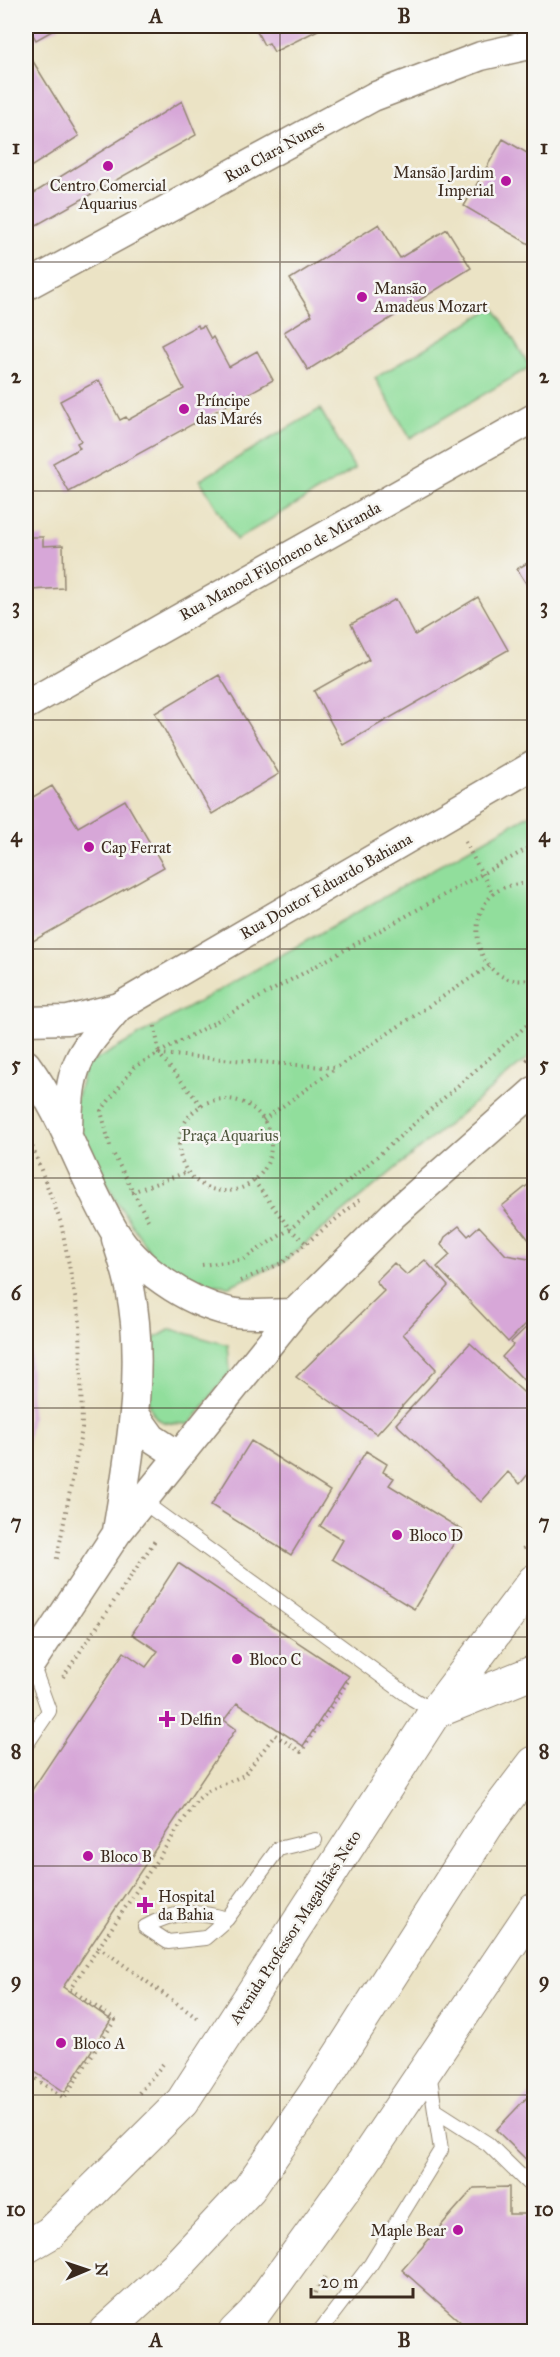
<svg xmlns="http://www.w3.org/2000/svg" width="560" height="2357" viewBox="0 0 560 2357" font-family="'IM FELL Great Primer',serif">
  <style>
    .green { fill: #91de9c; stroke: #66845d; stroke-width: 1.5 }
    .building { fill: #d7a7d8 }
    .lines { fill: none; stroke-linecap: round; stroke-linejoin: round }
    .lane-casing { stroke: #938672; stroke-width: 16 }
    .street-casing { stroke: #938672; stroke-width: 31 }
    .secondary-casing { stroke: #938672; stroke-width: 35 }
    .primary-casing { stroke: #938672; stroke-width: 35 }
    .path { stroke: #938672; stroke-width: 4; stroke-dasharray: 1.5 4.5; stroke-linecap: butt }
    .lane { stroke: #fff; stroke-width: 14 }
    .street { stroke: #fff; stroke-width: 28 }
    .secondary { stroke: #fff; stroke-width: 33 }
    .primary { stroke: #fff; stroke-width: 33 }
    .grid { fill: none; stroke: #3b2a1e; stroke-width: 1.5; stroke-opacity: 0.55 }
    .poi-dot { fill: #b5179e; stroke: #f6f6f2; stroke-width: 2 }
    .labels { text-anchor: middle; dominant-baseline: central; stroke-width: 5; stroke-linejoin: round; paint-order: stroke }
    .street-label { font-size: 16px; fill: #3b2a1e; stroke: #f6f6f2 }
    .poi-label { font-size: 16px; fill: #3b2a1e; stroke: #f6f6f2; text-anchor: start }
    .park-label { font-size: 16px; fill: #50573e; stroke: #f6f6f2 }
    .neatline { fill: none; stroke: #3b2a1e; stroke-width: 2 }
    .grid-label { font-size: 20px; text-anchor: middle; font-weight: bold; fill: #3b2a1e }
  </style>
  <rect width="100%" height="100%" fill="#f6f6f2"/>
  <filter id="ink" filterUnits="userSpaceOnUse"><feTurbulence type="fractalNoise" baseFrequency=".0167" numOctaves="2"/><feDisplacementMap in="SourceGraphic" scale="12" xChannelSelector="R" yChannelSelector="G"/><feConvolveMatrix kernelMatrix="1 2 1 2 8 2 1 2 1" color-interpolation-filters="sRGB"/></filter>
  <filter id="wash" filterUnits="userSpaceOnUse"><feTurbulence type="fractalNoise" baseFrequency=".008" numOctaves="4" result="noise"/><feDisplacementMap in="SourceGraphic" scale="24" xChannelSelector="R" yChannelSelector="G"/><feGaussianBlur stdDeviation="1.35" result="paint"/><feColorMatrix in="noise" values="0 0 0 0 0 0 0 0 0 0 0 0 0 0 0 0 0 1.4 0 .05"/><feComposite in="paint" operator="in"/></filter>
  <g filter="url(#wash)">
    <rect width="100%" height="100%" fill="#ebe3c5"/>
    <!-- green -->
    <path class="green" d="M494,307L530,367L410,438L375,378Z
      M320,409L355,469L236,540L200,480Z
      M534,812V1053L282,1263L229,1286L193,1283L156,1262L115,1199L72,1115L85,1066Z
      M171,1329L228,1345L230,1372L190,1424C180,1423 166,1425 158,1419C140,1405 152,1358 155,1338Z"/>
    <g id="blocks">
      <!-- building -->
      <path class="building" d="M28,26H61L36,40Z
        M254,26H326L274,52L269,43L264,45Z
        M26,50L79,136L26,170Z
        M182,101L196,135L26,231V198Z
        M503,139L532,156L534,152V247L464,206Z
        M379,224L400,258L447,229L471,268L308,370L284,332L312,315L290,279Z
        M198,325L199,328L204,326L211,339L213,337L229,367L257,351L273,380L69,492L53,463L80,448L77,443L81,441L60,401L99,380L120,420L126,417L128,420L184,389L161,345Z
        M26,537H43V546L63,545L64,588L30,590L29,583L26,584Z
        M534,559V596L517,569Z
        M478,597L508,650L343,745L314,691L369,660L351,624L396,599L415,635Z
        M219,675L279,774L212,814L155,713Z
        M52,786L78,827L125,800L164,867L26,945V801Z
        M534,1180V1246L502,1206Z
        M459,1226L468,1236L479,1226L506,1255L534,1260V1316L508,1342L437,1267L450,1255L441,1245L445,1237Z
        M425,1260L448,1286L403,1334L436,1369L377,1434L296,1377L384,1291L376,1281L394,1263L407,1275Z
        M533,1321L534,1323V1391L502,1357L513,1345L511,1342Z
        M26,1322L30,1336L32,1418L27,1448Z
        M470,1343L534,1402V1467L520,1484L508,1472L481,1502L396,1424Z
        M251,1441L330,1491L291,1555L211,1505Z
        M366,1451L387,1464L383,1472L394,1478L389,1485L462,1530L414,1609L332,1559L343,1540L320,1526Z
        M178,1563L349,1676L303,1746L237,1703L224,1720L236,1729L63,1987L111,2020L65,2092L26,2066V1799L124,1652L146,1667L158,1651L132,1634Z
        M534,2090V2167L496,2130Z
        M509,2187V2214H534V2332H462L464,2325L402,2270L474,2188Z"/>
    </g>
  </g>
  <g filter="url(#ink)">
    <use href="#blocks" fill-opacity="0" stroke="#938672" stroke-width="1.5"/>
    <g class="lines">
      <defs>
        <path id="lane" d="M142,1501L413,1699L435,1712
          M26,1745L49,1711L32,1664
          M227,1919C197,1910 173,1911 145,1927L168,1942L205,1938L227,1919L278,1849L315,1840
          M435,2110L488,2144L534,2189
          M319,2332L371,2264L441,2150L429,2072"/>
        <path id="street" d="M26,286L373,97L481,56L534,44
          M26,705L534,418
          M26,1021L68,1020L119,1007L534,765
          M26,1064C65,1117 81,1174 113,1229C136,1268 186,1302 230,1312C250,1316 273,1313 294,1313
          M68,1130C69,1064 77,1056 119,1007
          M116,1239C121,1255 127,1271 130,1288C146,1367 130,1452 117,1531
          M134,1413L152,1438L178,1455
          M26,1671L117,1533L294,1313L393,1215L534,1091"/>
        <path id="secondary" d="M26,2247L50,2233L182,2102L435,1712L534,1581"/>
        <path id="primary" d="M435,1712L534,1672
          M105,2332L176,2267L249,2189L314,2095L487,1825L534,1763
          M235,2332L254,2313L362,2164L534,1909"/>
      </defs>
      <!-- lane casing -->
      <use href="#lane" class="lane-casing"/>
      <!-- street casing -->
      <use href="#street" class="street-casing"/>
      <!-- secondary casing -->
      <use href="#secondary" class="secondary-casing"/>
      <!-- primary casing -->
      <use href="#primary" class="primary-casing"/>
      <!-- path -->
      <path class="path" d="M465,842L493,894
        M534,885C455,872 462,996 534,979
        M155,1026L159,1054
        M526,1060L534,1053
        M179 1145a46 46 0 1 1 92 0a46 46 0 1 1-92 0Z
        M201,1105L159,1054L336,1068L489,966
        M263,1120L335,1069
        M26,1130L61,1223L80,1322L82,1429L56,1563
        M110,1146L101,1111L134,1067L534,845
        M114,1155L148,1220
        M254,1181L290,1229L307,1244
        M132,1192L187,1172
        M202,1265L242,1260L290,1229L365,1167L534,1019
        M240,1281L282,1263L362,1198
        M523,1549L534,1536
        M63,1677L156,1539
        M197,2018L99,1947L197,1800L206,1792L244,1775L275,1735L301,1752L348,1681
        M26,2072L64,2098L115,2020L70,1989L99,1947
        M139,2093L163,2064
        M315,2293L325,2277"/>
      <!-- lane -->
      <use href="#lane" class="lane"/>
      <!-- street -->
      <use href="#street" class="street"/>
      <!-- secondary -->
      <use href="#secondary" class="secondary"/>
      <!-- primary -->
      <use href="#primary" class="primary"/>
    </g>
  </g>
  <!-- grid -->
  <path class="grid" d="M280,26V2332M26,262H534M26,491H534M26,720H534M26,949H534M26,1178H534M26,1408H534M26,1637H534M26,1866H534M26,2095H534"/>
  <!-- markers -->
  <g class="poi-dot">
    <circle cx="108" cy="166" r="6"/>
    <circle cx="506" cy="181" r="6"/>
    <circle cx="362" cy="297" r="6"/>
    <circle cx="184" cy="409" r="6"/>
    <circle cx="89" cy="847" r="6"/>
    <circle cx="397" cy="1535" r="6"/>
    <circle cx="237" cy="1659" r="6"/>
    <path d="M164 1710h6v6h6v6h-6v6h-6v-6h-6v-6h6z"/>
    <circle cx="88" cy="1856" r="6"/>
    <path d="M142 1896h6v6h6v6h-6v6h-6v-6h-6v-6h6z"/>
    <circle cx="61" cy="2043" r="6"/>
    <circle cx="458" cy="2230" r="6"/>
  </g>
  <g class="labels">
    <!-- street labels -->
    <g class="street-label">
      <text transform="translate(274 151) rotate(-29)">Rua Clara Nunes</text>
      <text transform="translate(280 561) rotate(-29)">Rua Manoel Filomeno de Miranda</text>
      <text transform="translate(326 886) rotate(-30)">Rua Doutor Eduardo Bahiana</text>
      <text transform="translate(295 1927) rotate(-57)">Avenida Professor Magalhães Neto</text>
    </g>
    <!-- poi labels -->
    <g class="poi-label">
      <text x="494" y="172" text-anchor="end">Mansão Jardim<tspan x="494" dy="18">Imperial</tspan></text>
      <text x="108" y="185" text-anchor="middle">Centro Comercial<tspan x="108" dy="18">Aquarius</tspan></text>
      <text x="374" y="288">Mansão<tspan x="374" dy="18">Amadeus Mozart</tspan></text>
      <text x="196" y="400">Príncipe<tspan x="196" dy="18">das Marés</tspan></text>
      <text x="101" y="847">Cap Ferrat</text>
      <text x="409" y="1535">Bloco D</text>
      <text x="249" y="1659">Bloco C</text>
      <text x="180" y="1719">Delfin</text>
      <text x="100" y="1856">Bloco B</text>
      <text x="158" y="1896">Hospital<tspan x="158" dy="18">da Bahia</tspan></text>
      <text x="73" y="2043">Bloco A</text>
      <text x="446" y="2230" text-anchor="end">Maple Bear</text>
    </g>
    <!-- park labels -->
    <g class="park-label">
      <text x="230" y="1135">Praça Aquarius</text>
    </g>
  </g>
  <!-- margin -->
  <rect width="560" height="2357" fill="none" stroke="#f6f6f2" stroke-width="66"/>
  <!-- north arrow -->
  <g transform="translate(87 2270) rotate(88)" stroke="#f6f6f2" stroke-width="4.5" paint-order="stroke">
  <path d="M0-4.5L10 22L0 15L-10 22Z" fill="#3b2a1e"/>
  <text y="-9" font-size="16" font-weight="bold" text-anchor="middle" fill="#3b2a1e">N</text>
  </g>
  <!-- scale -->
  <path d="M311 2288v9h102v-9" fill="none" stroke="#3b2a1e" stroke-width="3"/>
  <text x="320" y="2288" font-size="18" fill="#3b2a1e" stroke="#f6f6f2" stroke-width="4.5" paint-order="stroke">20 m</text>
  <rect x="33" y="33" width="494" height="2291" class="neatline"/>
  <g class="grid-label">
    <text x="156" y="23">A</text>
    <text x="404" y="23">B</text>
    <text x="16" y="154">1</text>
    <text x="544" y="154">1</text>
    <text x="16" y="383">2</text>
    <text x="544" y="383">2</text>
    <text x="16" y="613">3</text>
    <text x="544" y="613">3</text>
    <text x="16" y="842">4</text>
    <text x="544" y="842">4</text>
    <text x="16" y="1071">5</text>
    <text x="544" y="1071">5</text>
    <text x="16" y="1300">6</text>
    <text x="544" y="1300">6</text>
    <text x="16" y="1529">7</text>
    <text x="544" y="1529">7</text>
    <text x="16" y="1758">8</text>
    <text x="544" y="1758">8</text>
    <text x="16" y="1987">9</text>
    <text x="544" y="1987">9</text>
    <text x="16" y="2216">10</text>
    <text x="544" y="2216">10</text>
    <text x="156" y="2347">A</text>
    <text x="404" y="2347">B</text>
  </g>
</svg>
